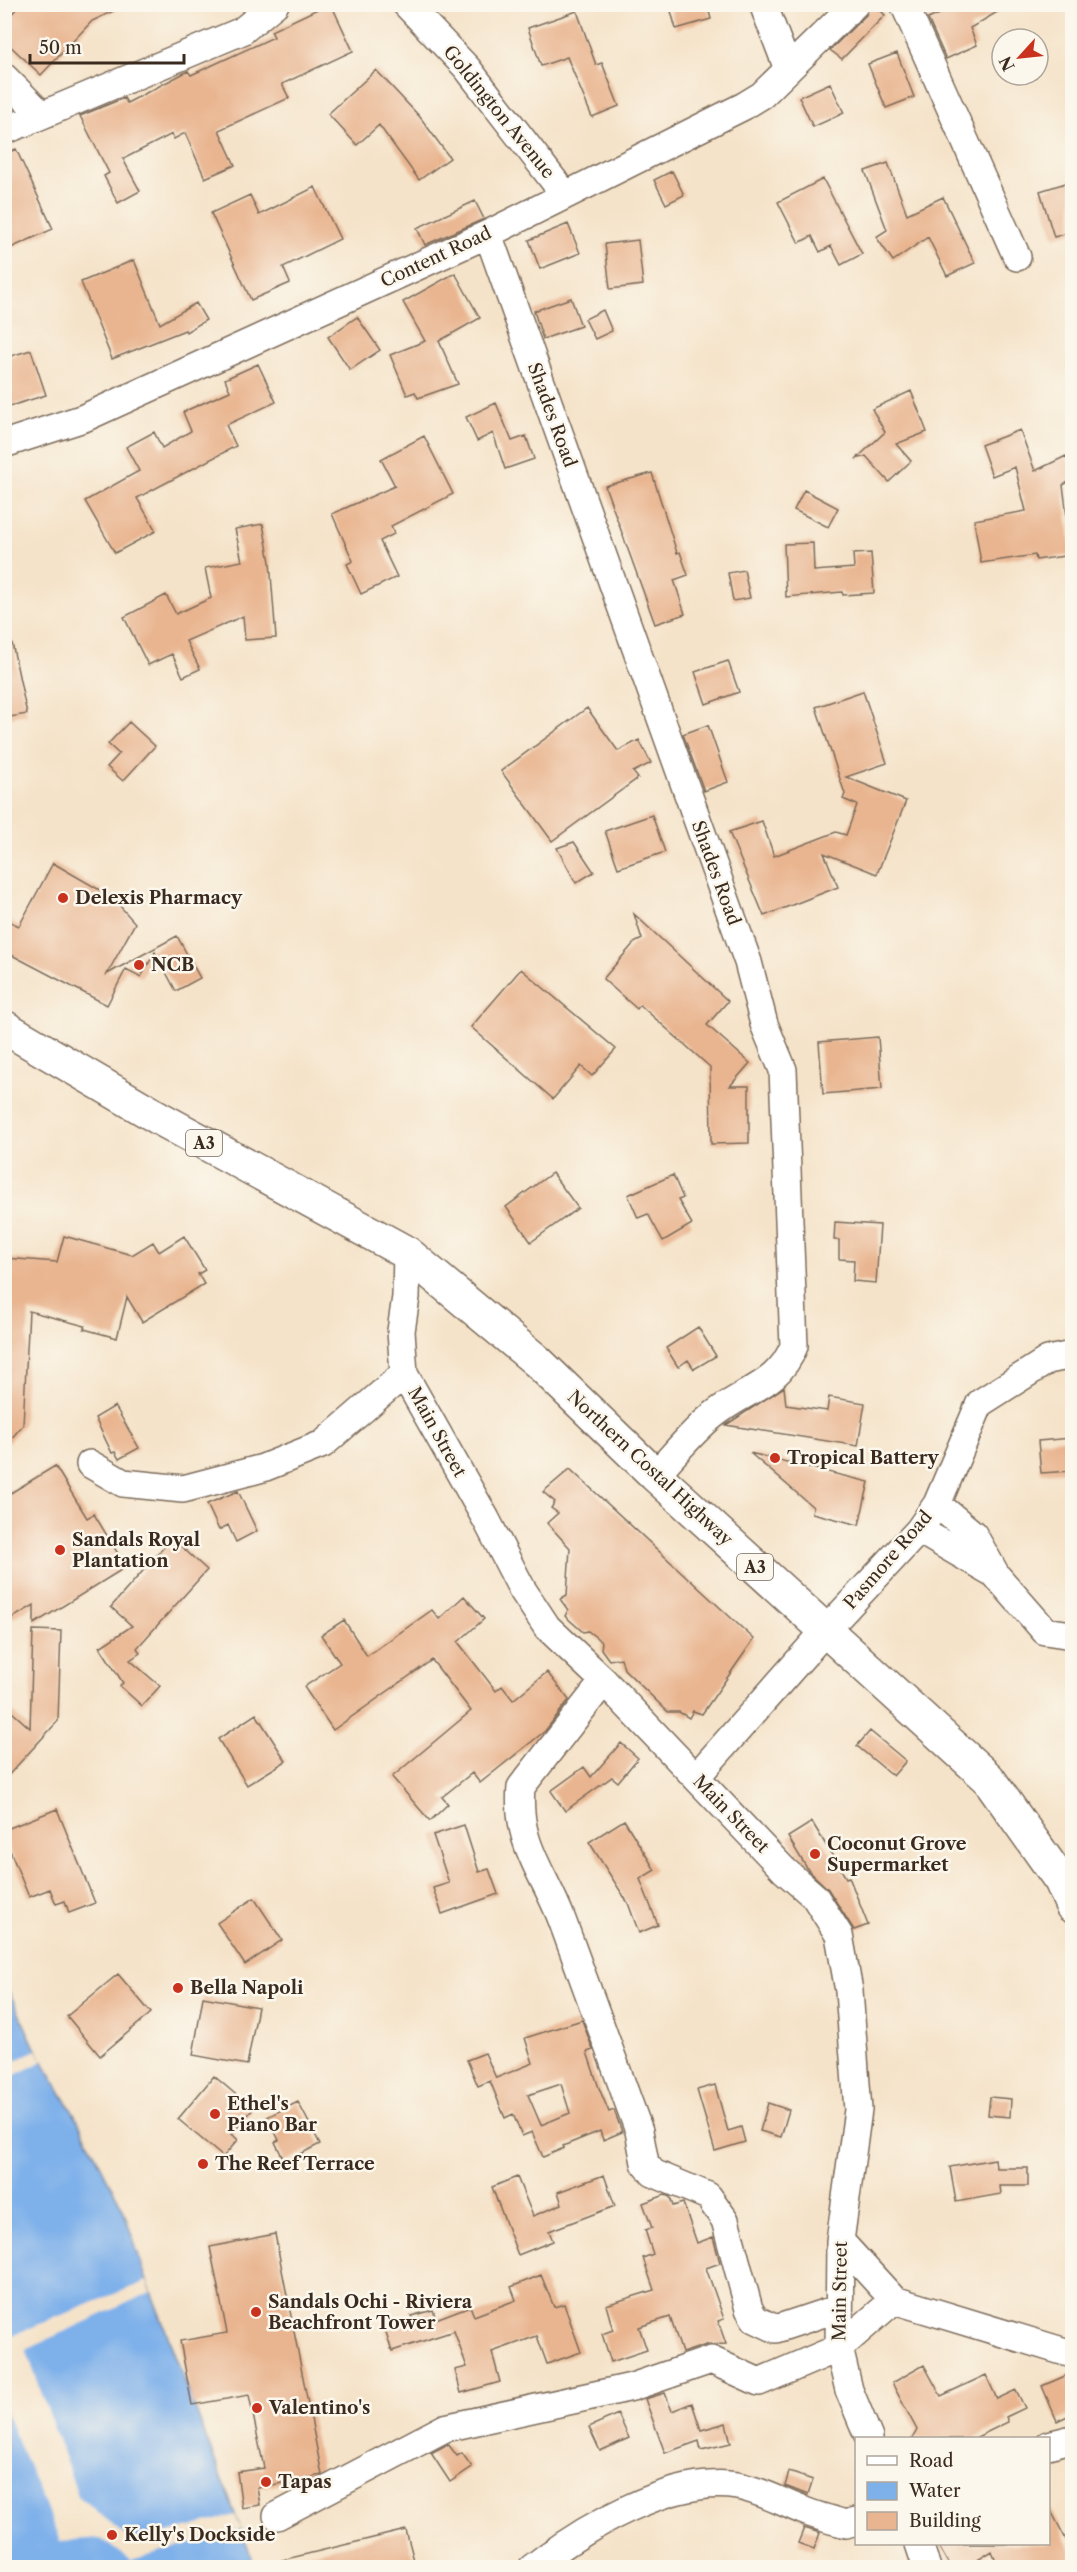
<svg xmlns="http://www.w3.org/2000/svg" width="1077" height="2572" viewBox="0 0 1077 2572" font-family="'Libre Caslon Text',serif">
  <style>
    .water { fill: #7eb0ea; stroke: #5c6d84; stroke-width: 1.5 }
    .pier { fill: #f5e3c9 }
    .building { fill: #e9b590; fill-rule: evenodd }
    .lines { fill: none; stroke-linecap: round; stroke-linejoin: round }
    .minor-casing { stroke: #7c6b5a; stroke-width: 30 }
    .major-casing { stroke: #7c6b5a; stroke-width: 36 }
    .minor { stroke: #fff; stroke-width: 27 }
    .major { stroke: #fff; stroke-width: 33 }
    .poi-dot { fill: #c8321e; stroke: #fbf7ec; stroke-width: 2 }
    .labels { text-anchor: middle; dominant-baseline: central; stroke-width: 5; stroke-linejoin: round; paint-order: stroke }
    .shield { fill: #fbf7ec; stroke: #75685c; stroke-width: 1.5 }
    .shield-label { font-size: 16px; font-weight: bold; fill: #3b2a1e }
    .street-label { font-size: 18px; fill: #3b2a1e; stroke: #fbf7ec }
    .poi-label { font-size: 18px; font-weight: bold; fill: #3b2a1e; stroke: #fbf7ec; text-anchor: start }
  </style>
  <rect width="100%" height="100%" fill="#fbf7ec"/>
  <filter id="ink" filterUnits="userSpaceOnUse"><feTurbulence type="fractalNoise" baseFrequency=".0167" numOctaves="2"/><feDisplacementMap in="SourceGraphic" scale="12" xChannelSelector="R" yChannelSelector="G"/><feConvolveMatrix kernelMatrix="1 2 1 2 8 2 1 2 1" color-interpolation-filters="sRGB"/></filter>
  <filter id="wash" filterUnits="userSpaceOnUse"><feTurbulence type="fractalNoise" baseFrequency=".008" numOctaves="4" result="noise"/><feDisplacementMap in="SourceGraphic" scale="24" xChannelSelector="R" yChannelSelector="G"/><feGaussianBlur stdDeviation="1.35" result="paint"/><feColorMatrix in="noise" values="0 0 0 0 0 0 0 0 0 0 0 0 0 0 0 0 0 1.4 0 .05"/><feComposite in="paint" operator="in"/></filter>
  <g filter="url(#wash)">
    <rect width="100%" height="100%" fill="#f5e3c9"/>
    <!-- water -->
    <path class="water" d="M4,1981L36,2050L77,2119L123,2209L147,2281L255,2567H5Z"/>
    <!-- pier -->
    <path class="pier" d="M36,2050L43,2061L5,2080V2066Z
      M147,2281L151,2292L26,2349L78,2496L134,2542L235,2515L241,2529L131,2561L101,2538L60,2541L5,2410V2338Z"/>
    <g id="blocks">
      <!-- building -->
      <path class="building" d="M21,4H128L92,21L41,75L4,40V22Z
        M328,4H331L353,51L282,84L289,98L219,130L235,165L205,178L185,133L174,139L172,134L123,159L140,191L118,203L104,176L109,173L80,116L124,98L127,103L188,71L191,75L274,37L271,31Z
        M669,4H707L711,19L676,29Z
        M870,4H874L885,15L842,59L830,50L866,15Z
        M962,4H1011L970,28L977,45L946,59L928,19Z
        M577,11L596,65L602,63L619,106L592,117L567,57L541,66L528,28Z
        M897,53L914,97L886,108L868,64Z
        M376,70L420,117L450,158L419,180L379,125L357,145L328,114Z
        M830,83L844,113L813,127L799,97Z
        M16,149L53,229L4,251V154Z
        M888,163L907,214L943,197L975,263L947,276L928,237L893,261L876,237L887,230L865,171Z
        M672,171L684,195L666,204L654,180Z
        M823,179L862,254L841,265L831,246L820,252L812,236L799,243L778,202Z
        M1072,181V232L1054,237L1040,191Z
        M315,187L340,239L283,267L290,283L251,300L211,213L250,195L259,215Z
        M475,201L484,219L425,245L417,228Z
        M568,224L580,253L540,269L529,240Z
        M638,240L643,285L610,289L605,244Z
        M134,260L160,324L196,303L206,320L186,332L185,330L112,359L81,282Z
        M455,273L480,318L439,341L458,384L418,398L415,392L407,395L390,355L425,341L403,302Z
        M571,298L581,326L543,339L534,311Z
        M603,310L612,331L595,339L585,319Z
        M357,317L380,350L350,370L328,337Z
        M31,350L46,395L4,408V358Z
        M258,364L276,402L226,425L236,446L137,498L156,531L115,553L85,501L139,471L126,447L154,432L162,448L191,431L183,412L230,391L225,379Z
        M911,391L927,432L896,444L911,461L889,482L866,456L856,459L885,432L872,409Z
        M496,403L512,441L526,436L534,459L505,469L493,433L477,441L466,417Z
        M1020,430L1035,471L1066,456L1072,468V480L1063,485L1072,555L1036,560L1035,555L981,563L974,520L1026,511L1015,467L992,476L981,445Z
        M424,436L453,494L391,526L394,534L380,541L397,577L361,594L347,564L353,561L332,514L395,486L381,459Z
        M652,473L677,553L680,552L688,575L674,580L685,614L655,624L605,486Z
        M804,490L838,508L828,527L794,510Z
        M263,524L270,562L276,638L245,640L243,616L186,641L200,669L183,677L172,654L148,665L124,617L166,595L176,614L211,598L205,568L242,561L235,529Z
        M813,543L814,571L854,568L853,554L871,553L874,593L843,595L842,592L786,597L784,544Z
        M744,570L750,598L733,601L728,573Z
        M12,643L27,714L4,718V644Z
        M728,661L739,692L706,704L695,672Z
        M863,691L887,763L846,777L906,801L877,874L824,853L838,887L764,916L729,832L762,821L774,856L836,832L846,835L857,805L843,799L845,794L816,707Z
        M587,708L618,751L639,740L651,763L633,772L638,778L552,841L501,771Z
        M129,722L155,746L123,781L107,767L119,754L108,744Z
        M708,725L728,782L704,791L683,734Z
        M652,815L665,852L618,868L605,831Z
        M574,842L594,872L576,883L557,848Z
        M53,863L112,897L135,923L107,974L177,936L200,978L176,991L155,952L141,977L126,969L107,1005L4,951V919L19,926Z
        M634,914L728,1001L707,1025L750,1063L730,1086H749V1143L711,1144L710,1067L640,1005L637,1009L603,979L634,943L642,939Z
        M521,969L616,1049L592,1076L581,1066L553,1099L471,1027Z
        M878,1037L882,1089L823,1094L819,1042Z
        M552,1173L578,1208L531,1242L506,1207Z
        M673,1175L683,1198L678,1200L692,1224L663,1241L648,1214L638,1218L628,1195Z
        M835,1222L880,1225L876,1283L853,1281L854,1260L839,1259V1240H834Z
        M64,1236L132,1255L153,1242L159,1252L184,1236L205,1270L198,1274L204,1284L142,1322L127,1297L117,1338L84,1329L85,1326L29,1311L23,1425L4,1447V1258L57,1262Z
        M698,1327L716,1356L694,1369L688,1360L678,1367L666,1348Z
        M784,1387L786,1405L827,1411L829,1397L865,1403L858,1446L726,1425Z
        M115,1406L139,1448L119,1459L115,1452L112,1453L95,1418Z
        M1072,1438V1471L1041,1473L1038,1441Z
        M750,1453L869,1482L859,1525L812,1513L813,1507Z
        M55,1466L87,1518L94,1514L126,1567L34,1624V1605L11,1619L4,1608V1497Z
        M570,1469L754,1639L702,1714L693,1711L689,1718L679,1712H668L624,1669L621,1658L609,1660L601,1649L602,1642L588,1631L583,1632L565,1616L568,1610L560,1599L567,1595L570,1548L547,1523L558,1513L551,1508L555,1502L543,1492Z
        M238,1491L257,1531L236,1542L228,1525L219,1530L207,1504Z
        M172,1538L207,1570L137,1648L140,1653L130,1660L160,1686L142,1706L120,1686L123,1683L100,1647L132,1626L111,1607Z
        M464,1596L484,1619L458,1642L496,1691L502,1686L513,1700L547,1672L569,1700L545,1731L480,1783L472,1773L442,1797L448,1804L430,1821L392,1777L471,1711L432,1660L333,1730L304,1687L340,1663L321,1635L344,1620L367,1656L432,1610L439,1619Z
        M33,1630L61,1631L58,1721L4,1780V1720L12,1712L30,1728Z
        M256,1714L286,1761L247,1785L218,1739Z
        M870,1731L906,1761L893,1776L857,1746Z
        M621,1743L638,1758L618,1782L612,1777L565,1811L551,1791L584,1767L591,1777Z
        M57,1809L95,1903L69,1913L65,1901L56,1904L50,1889L29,1897L4,1836V1830Z
        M624,1820L655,1870L640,1879L658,1925L639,1933L628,1903L589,1842Z
        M812,1822L846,1878L849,1877L868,1925L854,1930L828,1889L808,1870L788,1837Z
        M464,1825L479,1872L489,1869L498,1894L442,1914L433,1888L449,1883L433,1835Z
        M254,1898L282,1940L245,1965L217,1923Z
        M118,1974L151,2013L100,2056L67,2016Z
        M203,1997L258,2007L247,2065L193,2055Z
        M582,2020L593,2050L587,2052L599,2088L609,2112L614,2110L622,2132L603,2140L600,2131L563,2146L564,2148L543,2157L532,2132L522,2136L513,2114L505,2118L490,2081L478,2086L467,2060L485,2053L496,2078L533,2063L525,2038ZM561,2084L570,2113L541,2125L528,2095Z
        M214,2076L253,2109L232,2134L238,2140L223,2157L178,2119Z
        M715,2085L728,2131L741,2127L745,2142L715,2151L697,2090Z
        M990,2097L1011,2099L1010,2117L988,2115Z
        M298,2102L320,2144L285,2162L275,2142L279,2140L267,2117Z
        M768,2103L789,2110L781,2137L760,2131Z
        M995,2159L996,2168H1028V2186H1000L1001,2194L956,2202L950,2167Z
        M604,2175L615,2206L549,2231L553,2241L518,2255L492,2187L517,2177L533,2216L562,2204L558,2192Z
        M665,2195L670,2197L673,2206L683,2203L697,2243L713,2237L720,2263L706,2268L724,2319L718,2321L726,2344L706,2345L682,2353L670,2317L639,2327L647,2350L611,2362L602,2334L613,2330L606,2305L654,2290L643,2258L653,2254L645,2230L652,2228L643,2203Z
        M275,2234L322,2475L257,2488L260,2505L242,2508L237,2472L264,2468L249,2395L192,2405L180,2341L227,2333L210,2247Z
        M541,2275L554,2307L564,2304L581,2352L547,2364L537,2336L492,2352L500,2382L461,2393L455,2370L467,2367L454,2331L392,2351L385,2329L413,2320L411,2316L433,2310L436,2319L470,2306L474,2316L516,2300L511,2287Z
        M924,2365L941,2396L986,2375L997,2399L1016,2390L1025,2408L1006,2417L1008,2422L973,2439H912L917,2430L892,2383Z
        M1072,2373V2414L1057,2421L1042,2386Z
        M665,2393L672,2411L692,2403L701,2430L726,2423L731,2443L701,2450L699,2441L665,2453L645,2399Z
        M618,2414L629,2438L600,2451L589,2427Z
        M448,2444L457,2456L462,2453L472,2467L450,2482L431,2453Z
        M789,2472L813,2480L808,2495L785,2486Z
        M1048,2505L1072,2551V2563L1064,2568H999L992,2551L965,2568H951L937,2544H1048Z
        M804,2528L820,2533L814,2549L798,2543Z
        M406,2530L416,2568H274V2562Z"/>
    </g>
  </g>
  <g filter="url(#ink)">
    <use href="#blocks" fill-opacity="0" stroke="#7c6b5a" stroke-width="1.5"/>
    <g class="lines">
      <defs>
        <path id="minor" d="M406,4L467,68L565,195
          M763,4L788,69
          M904,4L1017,257
          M4,77L42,115
          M4,131L242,31L275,4
          M488,234L748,962L764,1024L783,1070L794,1346C778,1387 744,1389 712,1416C691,1433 673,1456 655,1475
          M4,444L84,418L488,234L744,106L762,95L855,4
          M407,1253L406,1297L401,1331L404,1374L486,1519L522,1589L547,1627L604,1681L784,1870L815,1897L839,1935L849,1991L858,2110L840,2241L839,2348L849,2390L869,2438
          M90,1464L123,1483L183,1489L263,1468L323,1444L404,1374
          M937,1504L973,1534L995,1573
          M919,1530L995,1574L1045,1631L1072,1635
          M604,1681L521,1787C516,1845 543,1870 562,1920C588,1990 613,2061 639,2131L645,2163L653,2173L708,2196L725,2220L749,2309L755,2319L776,2329L839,2308
          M696,1777L825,1631L919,1530L937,1504L980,1403L1048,1360L1072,1355
          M840,2241L894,2300L1072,2354
          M1048,2445L1072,2439
          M277,2516L445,2428L632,2387L711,2360L759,2382L839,2348L894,2300
          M919,2544L927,2568
          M532,2568C582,2529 672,2475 737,2486C760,2490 781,2502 802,2510C816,2516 831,2520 846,2524L856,2521"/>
        <path id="major" d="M4,1027L159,1118L407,1253L537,1361L655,1475L988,1778L1061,1881L1072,1906"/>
      </defs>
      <!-- minor casing -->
      <use href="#minor" class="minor-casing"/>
      <!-- major casing -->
      <use href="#major" class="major-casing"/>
      <!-- minor -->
      <use href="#minor" class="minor"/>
      <!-- major -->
      <use href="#major" class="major"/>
    </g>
  </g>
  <!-- markers -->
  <g class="poi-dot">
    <circle cx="63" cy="898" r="6"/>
    <circle cx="139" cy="965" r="6"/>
    <circle cx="775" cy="1458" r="6"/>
    <circle cx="60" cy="1550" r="6"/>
    <circle cx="815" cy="1854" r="6"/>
    <circle cx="178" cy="1988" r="6"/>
    <circle cx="215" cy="2114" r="6"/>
    <circle cx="203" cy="2164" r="6"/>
    <circle cx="256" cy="2312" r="6"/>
    <circle cx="257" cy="2408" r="6"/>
    <circle cx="266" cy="2482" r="6"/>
    <circle cx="112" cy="2535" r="6"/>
  </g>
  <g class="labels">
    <!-- shield labels -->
    <g class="shield">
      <rect x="186" y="1130" width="36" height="26" rx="4.5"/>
      <rect x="737" y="1554" width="36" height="26" rx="4.5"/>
    </g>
    <g class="shield-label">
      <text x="204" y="1143">A3</text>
      <text x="755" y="1567">A3</text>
    </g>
    <!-- street labels -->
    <g class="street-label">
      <text transform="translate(499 112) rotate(51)">Goldington Avenue</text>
      <text transform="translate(436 257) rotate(-25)">Content Road</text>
      <text transform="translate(552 415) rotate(70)">Shades Road</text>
      <text transform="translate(716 873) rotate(70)">Shades Road</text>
      <text transform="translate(437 1432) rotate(61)">Main Street</text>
      <text transform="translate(650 1468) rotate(43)">Northern Costal Highway</text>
      <text transform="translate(888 1560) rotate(-49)">Pasmore Road</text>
      <text transform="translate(731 1814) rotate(46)">Main Street</text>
      <text transform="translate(840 2291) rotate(-89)">Main Street</text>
    </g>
    <!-- poi labels -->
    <g class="poi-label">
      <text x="75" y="898">Delexis Pharmacy</text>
      <text x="151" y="965">NCB</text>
      <text x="787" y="1458">Tropical Battery</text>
      <text x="72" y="1540">Sandals Royal<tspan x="72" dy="21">Plantation</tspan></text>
      <text x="827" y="1844">Coconut Grove<tspan x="827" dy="21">Supermarket</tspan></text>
      <text x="190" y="1988">Bella Napoli</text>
      <text x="227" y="2104">Ethel's<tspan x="227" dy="21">Piano Bar</tspan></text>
      <text x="215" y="2164">The Reef Terrace</text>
      <text x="268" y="2302">Sandals Ochi - Riviera<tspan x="268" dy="21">Beachfront Tower</tspan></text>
      <text x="269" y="2408">Valentino's</text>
      <text x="278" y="2482">Tapas</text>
      <text x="124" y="2535">Kelly's Dockside</text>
    </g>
  </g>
  <!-- margin -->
  <rect width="1077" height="2572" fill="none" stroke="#fbf7ec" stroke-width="24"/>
  <!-- legend -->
  <rect x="855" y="2437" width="195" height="108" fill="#fbf7ec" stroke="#aea59a" stroke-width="1.5"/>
  <rect x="867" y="2456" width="30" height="9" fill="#ffffff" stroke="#aea59a" stroke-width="1.5"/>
  <text x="909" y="2467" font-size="18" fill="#3b2a1e">Road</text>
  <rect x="867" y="2482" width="30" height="18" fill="#7eb0ea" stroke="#aea59a" stroke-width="1.5"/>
  <text x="909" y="2497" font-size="18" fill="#3b2a1e">Water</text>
  <rect x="867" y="2512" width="30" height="18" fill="#e9b590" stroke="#aea59a" stroke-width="1.5"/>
  <text x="909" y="2527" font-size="18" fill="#3b2a1e">Building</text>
  <!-- north arrow -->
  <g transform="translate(1020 57) rotate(243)"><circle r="28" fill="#fbf7ec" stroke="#aea59a" stroke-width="1.5"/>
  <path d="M0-4.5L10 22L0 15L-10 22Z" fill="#c8321e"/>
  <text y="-9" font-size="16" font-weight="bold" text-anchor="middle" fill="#3b2a1e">N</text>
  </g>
  <!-- scale -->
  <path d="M30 54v9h154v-9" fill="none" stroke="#3b2a1e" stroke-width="3"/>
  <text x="39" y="54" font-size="18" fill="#3b2a1e" stroke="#fbf7ec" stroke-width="4.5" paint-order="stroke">50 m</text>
</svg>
